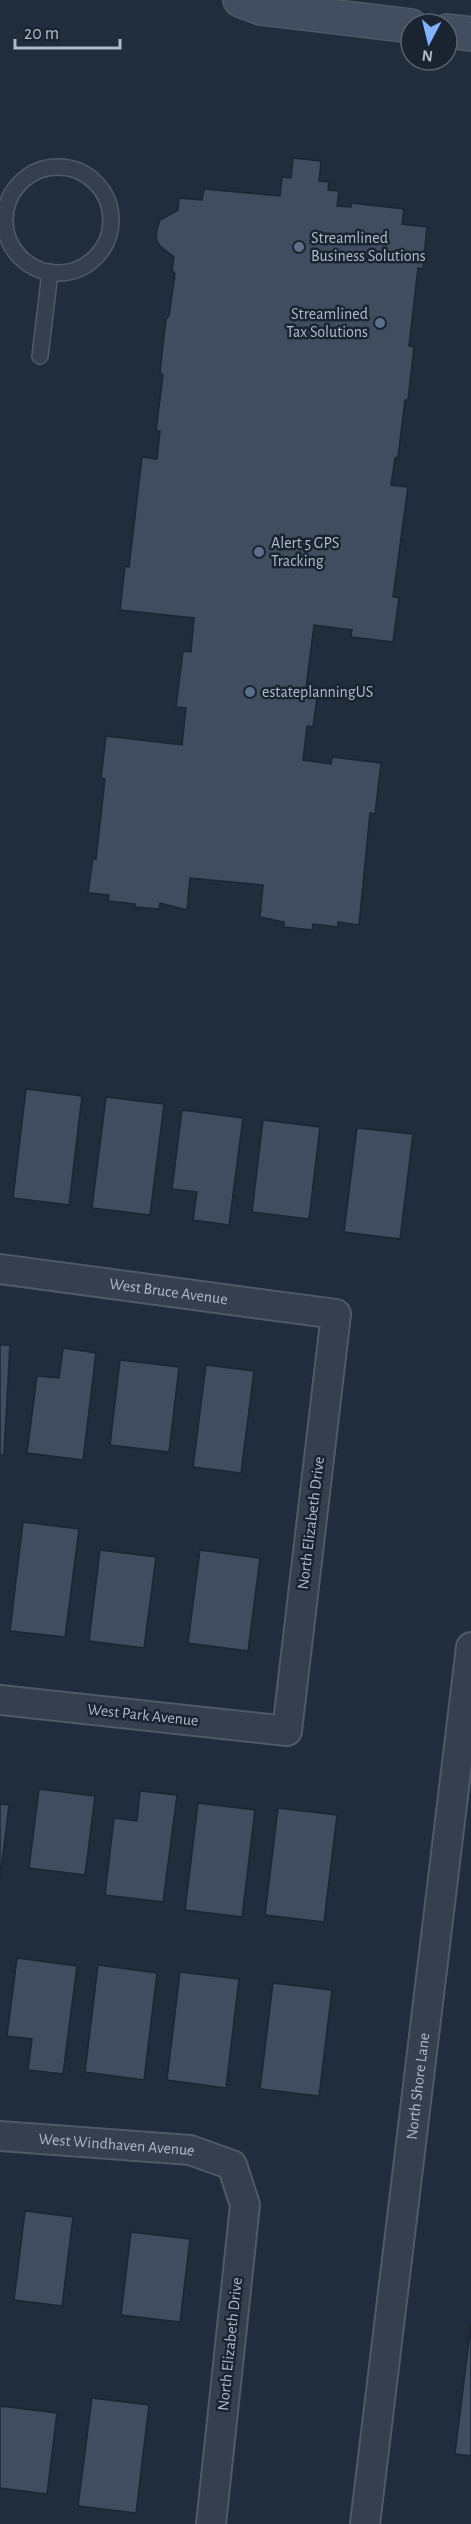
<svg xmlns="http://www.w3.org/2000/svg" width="471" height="2524" viewBox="0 0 471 2524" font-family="'Alegreya Sans',sans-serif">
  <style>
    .building { fill: #3f4d5f; stroke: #1c2633; stroke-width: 1.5 }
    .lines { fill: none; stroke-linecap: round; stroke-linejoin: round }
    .lane-casing { stroke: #505a67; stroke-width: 18 }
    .street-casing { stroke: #505a67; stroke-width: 32 }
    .secondary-casing { stroke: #505a67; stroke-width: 36 }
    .lane { stroke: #353f4d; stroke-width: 15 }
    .street { stroke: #353f4d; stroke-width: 28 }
    .secondary { stroke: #424e60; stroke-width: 33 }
    .service-dot { fill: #5c6f8a; stroke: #1a2431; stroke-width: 2 }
    .labels { text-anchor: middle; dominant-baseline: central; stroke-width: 5; stroke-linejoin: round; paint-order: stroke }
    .poi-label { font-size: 16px; fill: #b0bac8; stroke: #1a2431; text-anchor: start }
    .street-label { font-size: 16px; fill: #b0bac8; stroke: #1a2431 }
  </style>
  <rect width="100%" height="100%" fill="#212d3d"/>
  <!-- building -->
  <path class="building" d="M293,158L321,161L319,181L329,182L328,190L339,191L337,206L351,207V203L404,209L402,224L427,227L423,269L418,268L409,346L414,347L408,400H405L398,457L395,458L391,485L408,487L393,597L399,598L393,642L351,637L352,630L314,625L306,688L318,690L313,727L307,726L303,760L331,764L332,757L381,763L375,814L370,813L359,925L338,922V927L313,924L312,930L284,927V922L260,917L263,885L190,878L187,910L160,903L159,909L135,907V904L108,901L109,895L88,893L93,858L96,859L105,779L101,778L106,736L182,745L186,708L176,707L183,651L191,652L194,618L120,610L125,566L129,567L142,457L157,459L160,431H156L163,375L160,372L166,319L169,316L175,274L172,270L174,257L160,246L156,239L157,229L160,220L178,210L179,198L202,200L204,189L280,196L282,177L291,178Z
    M26,1089L82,1096L69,1205L13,1198Z
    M106,1097L164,1104L150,1215L92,1208Z
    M182,1110L243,1118L229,1225L193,1220L197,1192L172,1189Z
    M263,1120L320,1127L309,1219L252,1212Z
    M357,1128L413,1134L400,1239L344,1232Z
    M0,1345H10L4,1455H0Z
    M63,1348L96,1353L83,1460L27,1453L37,1376L59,1378Z
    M120,1360L179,1367L169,1452L110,1445Z
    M206,1365L254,1371L241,1473L193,1467Z
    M23,1522L79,1529L65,1637L10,1631Z
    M100,1550L156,1557L144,1648L89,1641Z
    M200,1550L260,1558L248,1651L188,1643Z
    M39,1789L95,1796L85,1875L29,1868Z
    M140,1791L177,1795L163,1902L105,1895L114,1818L137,1821Z
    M198,1803L255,1810L242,1917L185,1910Z
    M0,1804L9,1805L0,1880Z
    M278,1808L337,1815L324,1922L265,1915Z
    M17,1958L77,1966L63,2074L28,2070L32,2039L7,2036Z
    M98,1965L157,1973L144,2080L85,2072Z
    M180,1972L239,1979L226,2088L167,2080Z
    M273,1983L332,1990L319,2096L260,2089Z
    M25,2211L73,2217L62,2306L14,2300Z
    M131,2232L190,2239L180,2322L121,2315Z
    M471,2324V2456L455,2454Z
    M92,2398L149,2405L136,2513L78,2506Z
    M0,2406L57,2413L47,2494L0,2488Z"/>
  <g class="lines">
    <defs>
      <path id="lane" d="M5 220a53 53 0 1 1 106 0a53 53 0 1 1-106 0Z
        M40,356L50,272"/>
      <g id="street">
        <path id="s1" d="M0,1269L336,1314L287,1731L0,1700"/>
        <path id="s2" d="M0,2136L190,2150L232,2165L245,2205L211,2524"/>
        <path id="s3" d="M365,2524L471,1647"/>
      </g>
      <path id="secondary" d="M240,0L261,8L411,26
        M447,31L471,34"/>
    </defs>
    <!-- lane casing -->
    <use href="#lane" class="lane-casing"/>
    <!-- street casing -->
    <use href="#street" class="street-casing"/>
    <!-- secondary casing -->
    <use href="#secondary" class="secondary-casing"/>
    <!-- lane -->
    <use href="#lane" class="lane"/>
    <!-- street -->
    <use href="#street" class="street"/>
    <!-- secondary -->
    <use href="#secondary" class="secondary"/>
  </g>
  <!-- markers -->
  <g class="service-dot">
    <circle cx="299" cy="247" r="6"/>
    <circle cx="380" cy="323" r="6"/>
    <circle cx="259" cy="552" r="6"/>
    <circle cx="250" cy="692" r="6"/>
  </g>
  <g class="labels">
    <!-- poi labels -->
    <g class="poi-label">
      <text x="311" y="238">Streamlined<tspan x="311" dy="18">Business Solutions</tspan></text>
      <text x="368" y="314" text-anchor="end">Streamlined<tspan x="368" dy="18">Tax Solutions</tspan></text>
      <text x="271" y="543">Alert 5 GPS<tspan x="271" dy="18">Tracking</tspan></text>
      <text x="262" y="692">estateplanningUS</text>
    </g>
    <!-- street labels -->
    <g class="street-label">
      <text stroke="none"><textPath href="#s1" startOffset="170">West Bruce Avenue</textPath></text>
      <text transform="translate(311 1523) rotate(-83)">North Elizabeth Drive</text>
      <text transform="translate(143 1715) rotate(6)">West Park Avenue</text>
      <text stroke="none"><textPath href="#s3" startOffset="441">North Shore Lane</textPath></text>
      <text stroke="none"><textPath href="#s2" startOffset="117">West Windhaven Avenue</textPath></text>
      <text transform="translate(230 2344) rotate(-84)">North Elizabeth Drive</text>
    </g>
  </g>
  <!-- north arrow -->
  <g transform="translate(429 42) rotate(187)"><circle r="28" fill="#1a2431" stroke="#56606d" stroke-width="1.5"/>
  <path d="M0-4.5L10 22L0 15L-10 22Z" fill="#7eb2ff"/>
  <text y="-9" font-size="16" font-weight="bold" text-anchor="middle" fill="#b0bac8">N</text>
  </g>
  <!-- scale -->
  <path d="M15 39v9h105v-9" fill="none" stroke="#b0bac8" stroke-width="3"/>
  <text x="24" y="39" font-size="18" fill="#b0bac8" stroke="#1a2431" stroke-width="4.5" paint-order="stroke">20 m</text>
</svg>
